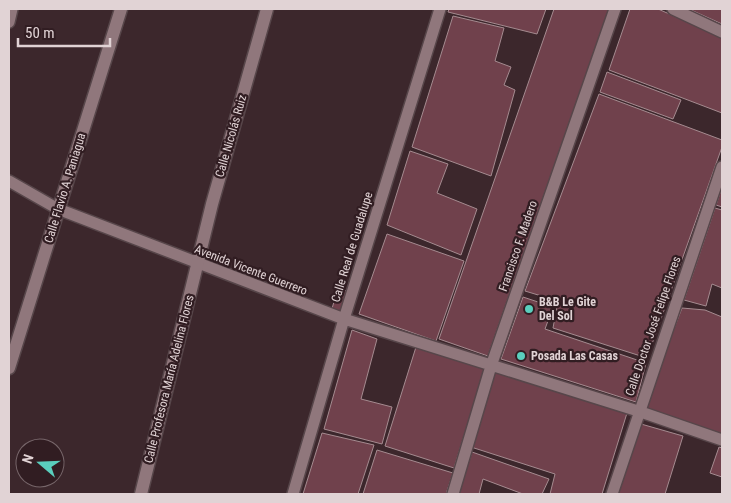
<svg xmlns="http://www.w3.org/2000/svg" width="731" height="503" viewBox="0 0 731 503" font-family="'Roboto Condensed',sans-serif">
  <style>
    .building { fill: #70414c; stroke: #a58b90 }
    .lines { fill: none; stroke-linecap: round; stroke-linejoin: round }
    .minor-casing { stroke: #57464a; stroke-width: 14 }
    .tertiary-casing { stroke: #57464a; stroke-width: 15 }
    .minor { stroke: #90777c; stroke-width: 11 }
    .tertiary { stroke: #90777c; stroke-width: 12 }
    .poi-dot { fill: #5acebd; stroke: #311d22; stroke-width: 2 }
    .labels { text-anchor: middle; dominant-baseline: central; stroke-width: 4.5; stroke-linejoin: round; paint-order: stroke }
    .street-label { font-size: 12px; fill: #e1d3d5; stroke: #311d22 }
    .poi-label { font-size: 12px; font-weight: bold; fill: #e1d3d5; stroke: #311d22; text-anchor: start }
  </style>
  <rect width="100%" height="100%" fill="#3c272c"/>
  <!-- building -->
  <path class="building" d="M449,9H546L537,34L448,12Z
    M554,9H609L488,356L439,339Z
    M630,9H658L722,37V113L609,70Z
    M691,9H722V24L691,10Z
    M453,16L504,28L495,61L511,67L504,85L515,90L491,176L412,147Z
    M607,72L681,100L673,119L600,92Z
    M599,94L722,140V147L647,358L553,328L558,301L525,291Z
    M410,151L448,164L437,193L477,209L461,255L387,225Z
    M722,187V207L716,205Z
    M715,208L722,210V288L712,284L706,306L684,300Z
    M387,234L464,261L436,341L359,314Z
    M338,288L350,292L342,315L331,312Z
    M523,297L553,307L545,329L646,363L636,402L501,359Z
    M682,308L705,310L722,317V435L643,408Z
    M352,330L377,339L361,399L392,407L382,444L324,429Z
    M416,347L485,369L454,468L385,446Z
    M494,372L627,413L602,494H550L555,474L471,447Z
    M641,424L683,436L665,494H618Z
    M322,433L374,445L358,494H303Z
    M719,447L722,448V477L710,473Z
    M377,450L453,473L446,494H363Z
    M472,452L549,479L542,494H523L483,479L479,494H458Z"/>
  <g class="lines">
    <defs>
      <path id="minor" d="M673,9L722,32
        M9,22L12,9
        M9,181L58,209L344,319L638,411L722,440
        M293,494L344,319L440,9
        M453,494L491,366L615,9
        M612,494L722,167"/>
      <path id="tertiary" d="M9,368L121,9
        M141,494L212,204L267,9"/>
    </defs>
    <!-- minor casing -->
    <use href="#minor" class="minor-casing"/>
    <!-- tertiary casing -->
    <use href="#tertiary" class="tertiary-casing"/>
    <!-- minor -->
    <use href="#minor" class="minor"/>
    <!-- tertiary -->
    <use href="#tertiary" class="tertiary"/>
  </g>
  <!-- markers -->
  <g class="poi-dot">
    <circle cx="529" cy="309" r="5"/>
    <circle cx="521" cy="356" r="5"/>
  </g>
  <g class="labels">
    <!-- street labels -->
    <g class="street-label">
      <text transform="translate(231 136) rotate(-74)">Calle Nicolás Ruiz</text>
      <text transform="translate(65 188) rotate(-73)">Calle Flavio A. Paniagua</text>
      <text transform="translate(518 246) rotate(-71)">Francisco F. Madero</text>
      <text transform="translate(352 247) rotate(-73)">Calle Real de Guadalupe</text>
      <text transform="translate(251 270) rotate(21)">Avenida Vicente Guerrero</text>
      <text transform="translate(653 326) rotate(-71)">Calle Doctor José Felipe Flores</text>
      <text transform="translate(169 379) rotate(-76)">Calle Profesora María Adelina Flores</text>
    </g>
    <!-- poi labels -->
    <g class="poi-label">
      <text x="539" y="302">B&amp;B Le Gite<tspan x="539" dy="14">Del Sol</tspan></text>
      <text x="531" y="356">Posada Las Casas</text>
    </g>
  </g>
  <!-- border -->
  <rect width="731" height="503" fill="none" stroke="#e1d3d5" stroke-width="20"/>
  <!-- north arrow -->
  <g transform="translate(40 463) rotate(289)"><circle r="24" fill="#311d22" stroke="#77666a"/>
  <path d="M0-4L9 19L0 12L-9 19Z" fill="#5acebd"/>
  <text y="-8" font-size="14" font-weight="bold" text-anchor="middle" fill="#e1d3d5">N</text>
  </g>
  <!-- scale -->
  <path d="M18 38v8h92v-8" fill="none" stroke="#e1d3d5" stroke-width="2.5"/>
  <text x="25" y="38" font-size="15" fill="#e1d3d5" stroke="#311d22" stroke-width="4" paint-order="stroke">50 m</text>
</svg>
